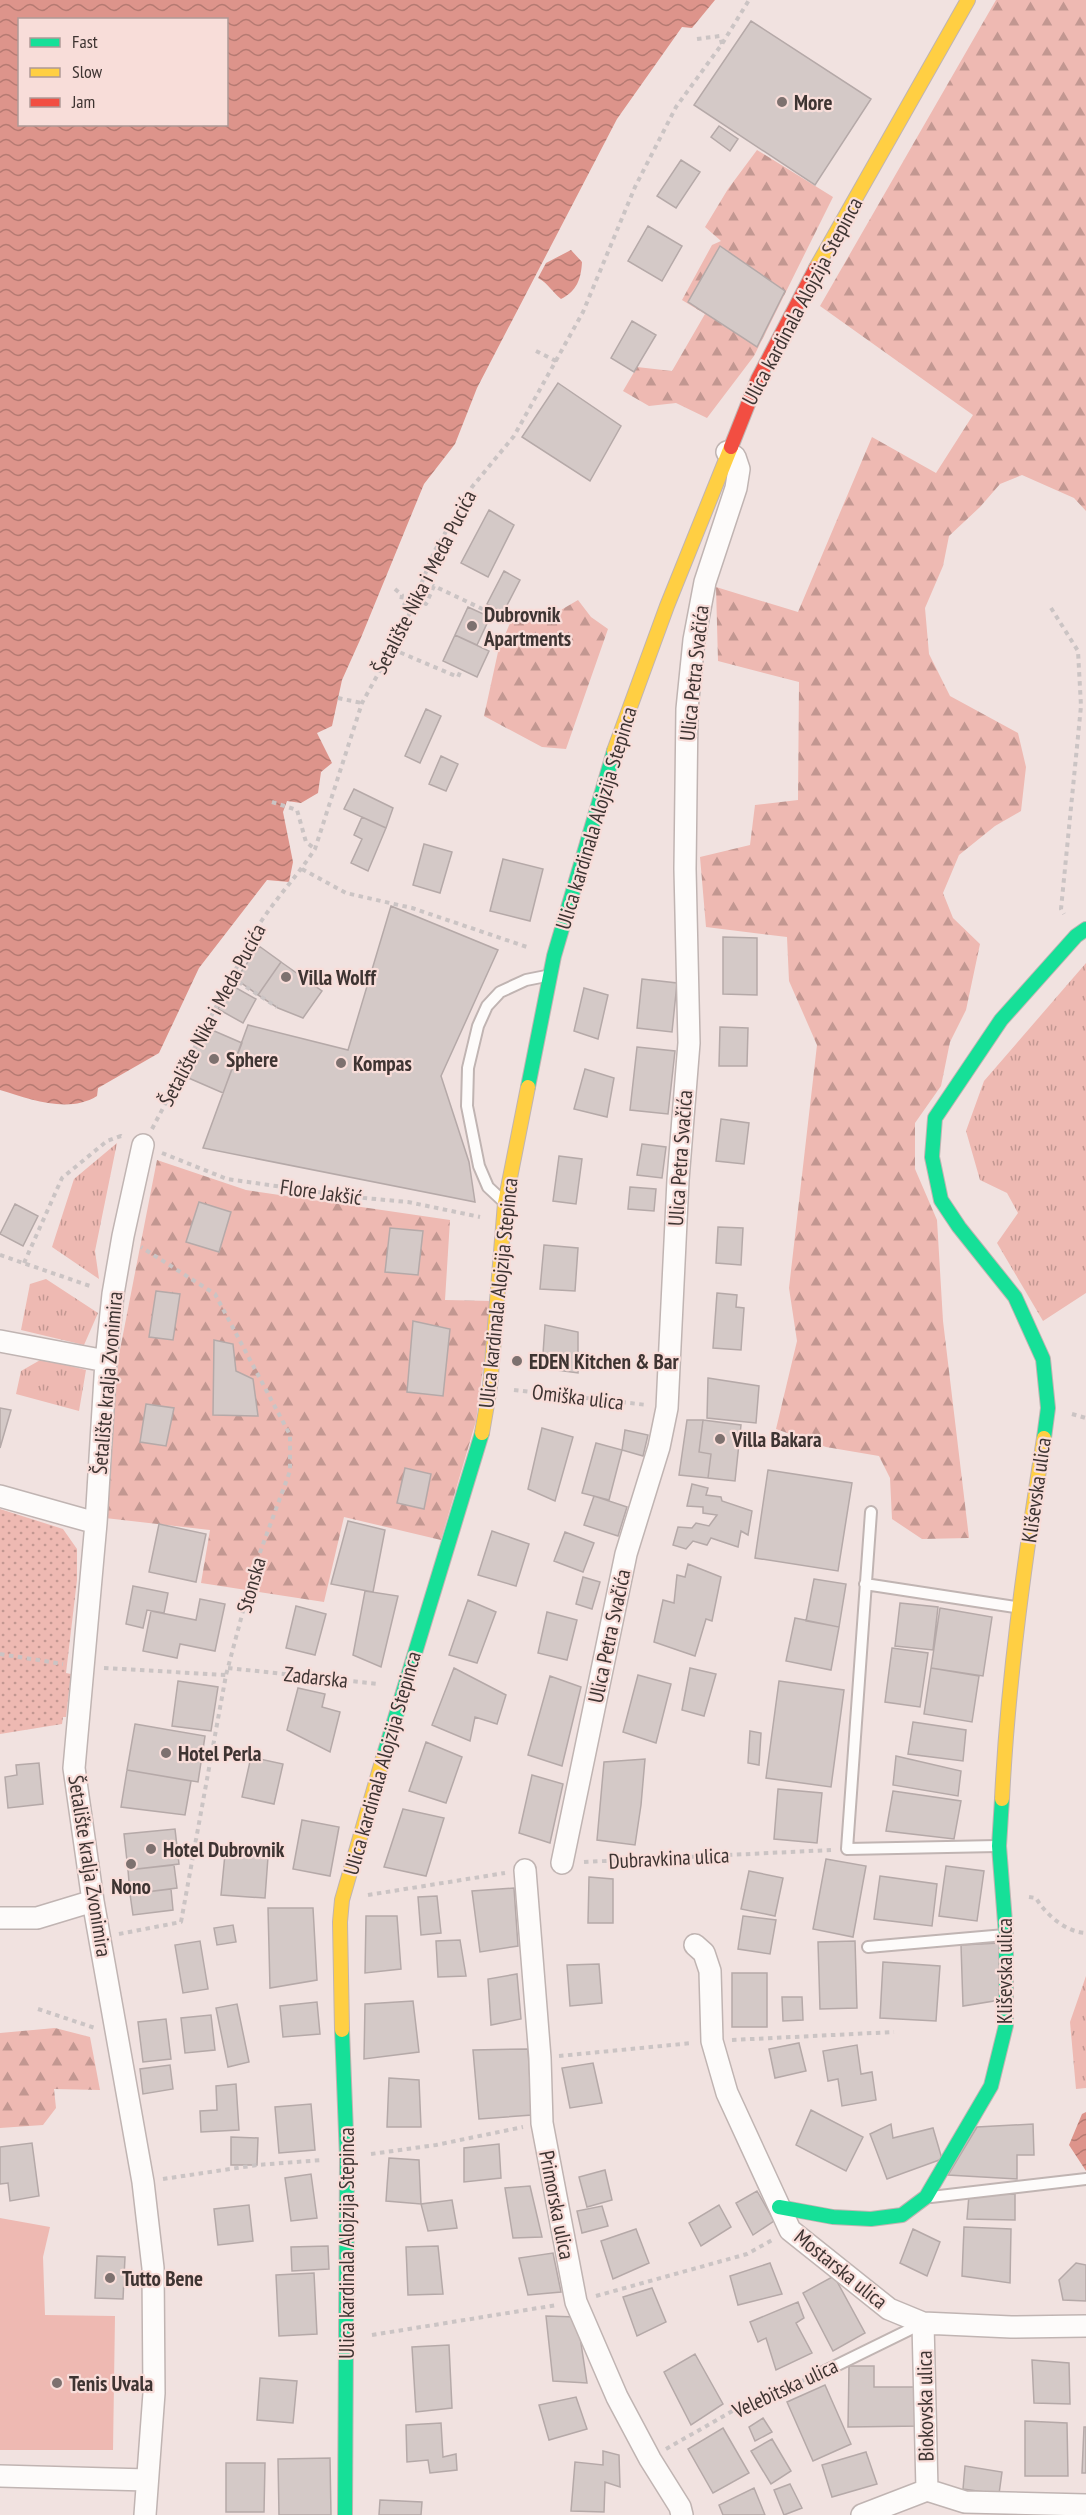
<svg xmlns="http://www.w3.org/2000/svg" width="1086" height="2515" viewBox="0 0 1086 2515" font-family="'PT Sans Narrow',sans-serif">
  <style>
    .grass { fill: url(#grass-tufts) }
    .forest { fill: url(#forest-firs) }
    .park { fill: url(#park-dots) }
    .pitch { fill: #eeb9b2 }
    .water { fill: url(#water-waves); fill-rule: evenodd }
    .building { fill: #d4c9c7; stroke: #b5a9a8; stroke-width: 1.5 }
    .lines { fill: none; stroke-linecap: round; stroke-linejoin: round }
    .lane-casing { stroke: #c0b4b2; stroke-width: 14 }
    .street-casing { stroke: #c0b4b2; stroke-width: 24 }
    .fast-casing { stroke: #c0b4b2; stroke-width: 16 }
    .slow-casing { stroke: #c0b4b2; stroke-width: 16 }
    .jam-casing { stroke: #c0b4b2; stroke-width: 16 }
    .path { stroke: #cbc4c4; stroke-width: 4; stroke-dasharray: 4.5 4.5; stroke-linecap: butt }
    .lane { stroke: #fdfbfa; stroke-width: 10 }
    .street { stroke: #fdfbfa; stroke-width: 21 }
    .fast { stroke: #16e098; stroke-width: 14 }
    .slow { stroke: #ffcf43; stroke-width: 14 }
    .jam { stroke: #f24e42; stroke-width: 14 }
    .poi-dot { fill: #7d716f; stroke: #f8ddd9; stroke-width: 2 }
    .labels { text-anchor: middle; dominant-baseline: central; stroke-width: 4.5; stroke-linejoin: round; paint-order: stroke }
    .poi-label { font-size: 21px; font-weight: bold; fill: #3e3432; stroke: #f8ddd9; text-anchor: start }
    .street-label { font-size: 21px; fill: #3e3432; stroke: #f8ddd9 }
  </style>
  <defs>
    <pattern id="grass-tufts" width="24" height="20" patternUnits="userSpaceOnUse" patternTransform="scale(1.5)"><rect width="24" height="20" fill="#eeb9b2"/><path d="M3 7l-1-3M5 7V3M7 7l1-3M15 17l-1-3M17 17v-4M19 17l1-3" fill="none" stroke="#c29791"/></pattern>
    <pattern id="forest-firs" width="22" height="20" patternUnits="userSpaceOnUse" patternTransform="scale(1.5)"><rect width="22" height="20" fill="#eeb9b2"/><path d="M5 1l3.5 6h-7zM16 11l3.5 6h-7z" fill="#c29791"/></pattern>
    <pattern id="park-dots" width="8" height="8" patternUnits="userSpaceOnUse" patternTransform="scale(1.5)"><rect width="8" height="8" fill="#eeb9b2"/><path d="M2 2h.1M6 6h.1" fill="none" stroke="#c29791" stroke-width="1.8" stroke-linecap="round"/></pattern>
    <pattern id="water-waves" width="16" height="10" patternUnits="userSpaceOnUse" patternTransform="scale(1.5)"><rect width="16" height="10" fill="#dd948b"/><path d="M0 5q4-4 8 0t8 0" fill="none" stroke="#b57a72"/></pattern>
  </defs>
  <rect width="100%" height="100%" fill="#f1e2e0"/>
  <!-- grass -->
  <path class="grass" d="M1086,963V1293L1043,1321L997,1243L1018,1213L1007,1193L980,1180L966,1131L984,1081Z
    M117,1143L95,1251L99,1279L52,1247L74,1179Z
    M46,1279L98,1313L84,1345L21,1330L30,1284Z
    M42,1359L86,1370L79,1411L16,1394L21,1371Z
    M1086,1976V2088L1076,2089L1070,2022Z"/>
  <!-- forest -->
  <path class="forest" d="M996,0H1086V511L1074,498L1022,475L1000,484L980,507L949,536L943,566L925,608L929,654L950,696L1018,733L1026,767L1021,811L995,826L959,855L943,893L953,918L980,944L966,1010L950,1042L941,1086L915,1123V1169L937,1220L943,1321L969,1538L922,1539L892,1519L890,1478L879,1456L826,1447L776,1429L797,1341L789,1288L817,1045L789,981L787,937L706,927L700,857L750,845L755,805L798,800L799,682L718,661L716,587L798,612L872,437L936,473L973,415L820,306Z
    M757,150L833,197L754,356L707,418L676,403L649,406L623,391L637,367L672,371L705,314L682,300L712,245L721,241L705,227L728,189Z
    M578,600L591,617L608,629L566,749L542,747L484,716L498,652L515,611L549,617Z
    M157,1160L246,1190L450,1220L445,1300L492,1301L476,1421L441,1540L344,1517L324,1602L201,1583L210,1530L105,1518L118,1360Z
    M55,2028L90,2037L100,2090L54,2089L56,2108L43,2125L0,2128V2033Z"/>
  <!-- park -->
  <path class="park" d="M0,1509L63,1529L77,1549V1580L66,1673L71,1674L66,1717H63L62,1724L0,1734Z"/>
  <!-- pitch -->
  <path class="pitch" d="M0,2218L50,2227L43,2257L45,2315L115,2316L113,2450H0Z"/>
  <!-- water -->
  <path class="water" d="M0,0H715L692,28L682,27L617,119L477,388L455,444L424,484L360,640L342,680L332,726L317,733L332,763L321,772L318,793L301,803L287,801L283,812L293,862L289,882L267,880L199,968L159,1053L98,1088L97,1096C68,1114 30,1099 0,1090ZM20,20H226V124H20Z
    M571,250L582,262C581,279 577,291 561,299C552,292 549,284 538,278L546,263Z
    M1086,2112V2171L1069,2145L1082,2114Z"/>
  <!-- building -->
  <path class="building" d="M751,21L871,99L815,185L694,105Z
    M719,126L738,139L730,151L711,137Z
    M681,160L700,172L676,208L657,196Z
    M648,226L682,246L662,281L628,261Z
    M720,246L785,291L757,347L688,302Z
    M632,321L656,335L634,372L611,358Z
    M558,383L621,426L590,481L522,437Z
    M489,510L514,525L488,577L461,563Z
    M504,571L520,580L503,613L487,604Z
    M468,607L490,617L477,645L455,635Z
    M455,635L489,651L477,677L443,661Z
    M426,709L441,716L420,763L405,756Z
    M441,756L458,764L446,791L429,784Z
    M354,789L393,808L386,828L344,809Z
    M362,817L386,828L368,871L351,863L362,839L354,835Z
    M424,844L452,852L440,893L413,885Z
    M503,859L543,869L530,921L490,911Z
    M391,906L498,950L441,1076L469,1162L475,1202L203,1148L248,1025L348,1050Z
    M723,937L757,938V995L723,994Z
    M259,946L281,962L258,995L236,979Z
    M281,962L322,991L303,1018L278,1008L258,995Z
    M642,979L677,983L672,1032L637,1028Z
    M231,985L256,999L243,1023L218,1009Z
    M584,988L608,995L598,1039L574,1031Z
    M205,1027L242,1043L223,1093L184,1076Z
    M720,1027L748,1028L747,1066H719Z
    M637,1047L675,1051L668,1114L630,1110Z
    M585,1069L614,1078L607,1117L574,1109Z
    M721,1119L749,1123L744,1164L716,1161Z
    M642,1144L666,1147L662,1178L637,1175Z
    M559,1156L582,1159L576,1204L553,1201Z
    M630,1187L656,1189L654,1211L628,1209Z
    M199,1202L231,1212L219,1252L186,1242Z
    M15,1204L38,1216L23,1246L0,1234Z
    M718,1227L743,1228L741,1265L716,1263Z
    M390,1228L423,1231L418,1275L385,1272Z
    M544,1245L578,1248L575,1291L540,1289Z
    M156,1291L180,1294L173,1340L149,1337Z
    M717,1293L737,1295L736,1307L744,1308L741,1350L713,1348Z
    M413,1321L450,1329L443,1396L407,1392Z
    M545,1325L578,1332V1373L542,1368Z
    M214,1340L233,1344L236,1371L253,1379L258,1416L213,1415Z
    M708,1378L759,1386L756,1423L707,1418Z
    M146,1404L174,1408L166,1446L140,1442Z
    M0,1408L11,1410L0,1448Z
    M687,1420H703L699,1452L711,1454L708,1478L679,1475Z
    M703,1420L741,1425L735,1481L708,1478L711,1454L699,1452Z
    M542,1428L573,1437L555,1501L528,1489Z
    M625,1430L648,1435L643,1456L622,1450Z
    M596,1443L622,1450L609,1500L582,1493Z
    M405,1468L431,1474L424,1509L397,1503Z
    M768,1470L852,1483L838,1571L755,1558Z
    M692,1484L708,1488L706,1495L721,1497L722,1501L752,1511L748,1535L741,1531L738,1547L711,1538L707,1545L693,1541L686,1549L673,1545L678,1527L692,1528L696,1523L709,1526L717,1515L703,1513V1507L687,1506Z
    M594,1496L627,1507L618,1536L584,1525Z
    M348,1521L385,1530L373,1592L331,1584Z
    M159,1524L206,1534L196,1582L149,1572Z
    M492,1531L529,1544L516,1586L478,1575Z
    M565,1532L594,1543L583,1572L554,1561Z
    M688,1564L721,1577L712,1621L706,1619L695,1656L654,1642L663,1600L674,1603L677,1575L685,1577Z
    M583,1577L600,1582L592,1609L576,1604Z
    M814,1579L846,1584L839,1627L806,1621Z
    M133,1586L168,1593L164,1613L147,1610L143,1628L126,1624Z
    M365,1591L398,1596L381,1667L353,1655Z
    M200,1599L225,1604L215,1651L180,1644L177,1658L143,1651L151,1611L196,1620Z
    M468,1600L496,1612L477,1663L449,1655Z
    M900,1603L938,1607L933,1650L895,1646Z
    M296,1606L326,1614L315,1655L286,1648Z
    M940,1608L992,1617L983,1676L931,1668Z
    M547,1612L577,1620L567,1660L538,1653Z
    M795,1618L839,1627L831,1670L786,1661Z
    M892,1648L928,1653L920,1707L885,1702Z
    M454,1668L506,1695L497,1724L475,1717L470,1741L432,1725Z
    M690,1668L716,1674L704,1716L682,1710Z
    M931,1668L979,1676L972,1722L924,1714Z
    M638,1675L671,1684L656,1743L623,1732Z
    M550,1676L581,1687L562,1766L528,1755Z
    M178,1681L218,1687L211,1731L172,1726Z
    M779,1681L844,1690L831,1787L766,1778Z
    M298,1688L325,1694L322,1707L340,1712L330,1752L287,1730Z
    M913,1722L966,1730L963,1761L908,1754Z
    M135,1724L205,1736L198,1782L127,1770Z
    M750,1731L761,1733L759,1765L748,1763Z
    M426,1742L462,1757L446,1803L409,1791Z
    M896,1756L961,1771L958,1796L893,1785Z
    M251,1757L283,1764L274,1804L242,1797Z
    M645,1759L641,1805L635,1845L597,1840L604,1762Z
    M39,1763L43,1804L8,1808L5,1777L17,1775L16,1765Z
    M127,1770L191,1781L185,1815L121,1807Z
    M532,1775L563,1784L550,1843L519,1833Z
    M778,1789L822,1793L817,1843L774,1839Z
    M893,1791L961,1801L954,1839L886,1831Z
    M403,1809L444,1818L426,1876L384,1867Z
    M302,1820L339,1827L330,1876L293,1869Z
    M175,1829L179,1864L128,1870L124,1834Z
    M225,1854L268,1857L265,1898L221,1895Z
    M826,1859L866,1866L853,1937L813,1929Z
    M174,1865L177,1888L130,1894L128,1870Z
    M946,1866L984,1871L977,1921L939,1916Z
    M749,1871L783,1878L775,1916L741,1909Z
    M880,1876L937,1884L932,1926L874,1919Z
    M589,1877L613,1879V1923H588Z
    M514,1888L518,1946L480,1952L472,1891Z
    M171,1889L173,1910L133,1915L130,1894Z
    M437,1896L441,1933L421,1935L418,1897Z
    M268,1908H313L317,1980L270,1988Z
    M366,1916H397L401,1969L365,1973Z
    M743,1916L776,1920L770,1954L738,1949Z
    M233,1925L236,1942L217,1945L214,1928Z
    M460,1940L466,1976L438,1977L436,1941Z
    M200,1941L208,1989L183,1993L175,1945Z
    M855,1941L857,2008L820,2009L818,1942Z
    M1000,1943V2000L963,2006L961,1945Z
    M883,1962L940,1966L936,2021L880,2018Z
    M599,1964L602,2003L570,2006L567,1965Z
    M732,1973H767V2027H732Z
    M517,1974L521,2019L491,2025L488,1979Z
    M782,1997H802L803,2020L783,2021Z
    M413,2001L419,2052L364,2059L365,2004Z
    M317,2002L320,2034L283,2037L280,2006Z
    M237,2004L249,2062L228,2067L216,2008Z
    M211,2015L215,2050L185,2053L181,2018Z
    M166,2019L171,2059L143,2062L138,2022Z
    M799,2043L806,2071L775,2078L769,2049Z
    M857,2045L861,2074L872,2072L876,2100L842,2106L838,2079L828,2081L823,2051Z
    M528,2049L532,2115L479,2119L473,2050Z
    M593,2063L602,2103L570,2108L562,2068Z
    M170,2065L173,2089L143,2094L140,2069Z
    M389,2078L419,2080L421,2127H387Z
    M236,2084L239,2130L201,2132L200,2111L217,2110L216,2086Z
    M311,2104L315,2150L279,2153L275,2107Z
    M811,2110L863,2137L846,2171L796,2145Z
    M891,2124L893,2138L933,2128L942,2159L887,2179L870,2134Z
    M1033,2124L1034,2155H1017V2179L948,2175L977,2127Z
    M231,2137L258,2138L257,2165H231Z
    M32,2143L39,2196L10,2201L8,2183L0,2184V2147Z
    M499,2144L501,2178L464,2182V2148Z
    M389,2158L419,2160L421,2204L386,2201Z
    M605,2170L612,2200L587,2207L579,2177Z
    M311,2174L317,2218L291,2221L285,2178Z
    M530,2186L542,2237L513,2238L505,2188Z
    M757,2191L774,2221L753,2235L736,2203Z
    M1015,2194V2220L967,2219L969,2195Z
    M452,2200L457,2228L428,2231L421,2204Z
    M249,2205L253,2241L218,2245L214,2209Z
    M719,2205L731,2227L701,2246L689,2223Z
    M602,2206L608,2226L582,2233L577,2211Z
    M964,2227L1011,2229L1010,2283L962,2276Z
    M636,2229L649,2263L613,2279L601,2241Z
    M913,2229L940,2242L927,2276L900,2263Z
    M328,2246L329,2269L292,2271L291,2247Z
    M438,2246L443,2294L408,2295L406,2247Z
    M553,2253L561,2292L528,2295L519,2258Z
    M97,2256L125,2257L123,2299L95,2298Z
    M770,2263L782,2294L738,2305L730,2276Z
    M1076,2263L1086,2265V2301L1063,2300L1059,2280Z
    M314,2273L317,2334L279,2336L276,2275Z
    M834,2276L865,2333L833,2351L803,2293Z
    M652,2288L666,2322L637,2336L623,2297Z
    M798,2302L804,2318L796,2323L812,2353L776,2370L766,2338L758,2342L750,2322Z
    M546,2316L577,2317L587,2383L553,2381Z
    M449,2345L452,2408L416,2412L412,2347Z
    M695,2354L723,2404L691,2425L664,2372Z
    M1032,2360L1069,2363L1070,2404L1034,2403Z
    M849,2366H874V2387H921V2426L848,2427Z
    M260,2378L297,2381L293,2423L257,2420Z
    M825,2385L851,2444L813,2461L787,2402Z
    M576,2397L587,2429L549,2440L539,2405Z
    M763,2418L772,2432L755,2441L749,2427Z
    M1025,2421L1067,2423L1068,2476H1025Z
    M441,2423L443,2457L456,2454L457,2470L430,2473L428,2460L407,2462L406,2425Z
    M1084,2427H1086V2473H1082Z
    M723,2428L749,2473L713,2493L688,2449Z
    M772,2439L791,2471L771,2484L751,2451Z
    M603,2451L619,2455L620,2487L605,2482L604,2512L571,2511L575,2462L603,2465Z
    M866,2452L877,2484L832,2497L822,2465Z
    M330,2458L331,2515H279L278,2459Z
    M226,2463H265L264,2512H226Z
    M965,2466L1002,2472L999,2494L963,2489Z
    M790,2484L802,2508L784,2515L774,2490Z
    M754,2488L765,2515H723L719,2505Z
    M380,2500L422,2502L421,2515H379Z"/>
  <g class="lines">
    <defs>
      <path id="lane" d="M503,1201L488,1187L479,1166L467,1106L468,1068L478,1026L487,1006L500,992L526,980L546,976
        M871,1512L847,1849L997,1846
        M865,1584L1015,1607
        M868,1947L1005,1935
        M931,2197L1086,2179
        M817,2375L921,2324"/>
      <path id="street" d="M143,1145L123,1236L113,1294L106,1361L96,1523L74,1768L93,1901L143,2182L153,2268L154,2393L145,2515
        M0,1341L106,1361
        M0,1496L96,1523
        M562,1863L626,1554L659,1447L667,1408L678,1180L689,1043L685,869L687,709L694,640L705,582L736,488L739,469L735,457L727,452
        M525,1870L540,2058L542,2123L576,2302L617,2397L650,2459L680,2507L682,2515
        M0,1918H37L93,1901
        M695,1945L704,1953L710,1971L712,2041L727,2093L790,2230L889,2309L923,2323L1011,2327L1086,2326
        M0,2476L147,2480
        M927,2490L965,2502L1086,2505
        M862,2515L927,2490L923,2323"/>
      <path id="fast" d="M528,1087L554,956L614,751
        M1044,1438L1048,1408L1043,1359L1015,1297L959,1227L941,1200L932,1157L935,1118L1001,1020L1076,936L1086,929
        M383,1758L482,1433
        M342,2030L347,2158L345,2515
        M779,2207L833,2217L871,2219L902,2215L926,2197L991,2086L1006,2025V1935L999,1846L1002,1799"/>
      <path id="slow" d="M816,268L968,0
        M614,751L667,606L731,447
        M482,1433L490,1387L505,1203L528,1087
        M1002,1799C1008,1677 1025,1558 1044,1438
        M342,2030L340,1922L342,1900L383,1758"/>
      <path id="jam" d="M731,447L758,379L816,268"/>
    </defs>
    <!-- lane casing -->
    <use href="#lane" class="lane-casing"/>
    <!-- street casing -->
    <use href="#street" class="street-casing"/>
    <!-- fast casing -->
    <use href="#fast" class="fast-casing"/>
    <!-- slow casing -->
    <use href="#slow" class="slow-casing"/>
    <!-- jam casing -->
    <use href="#jam" class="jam-casing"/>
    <!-- path -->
    <path class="path" d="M697,39L720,36L722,44
      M536,351L556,361
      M395,589L402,595L401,601L412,609
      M416,598L426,604L434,586L493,614
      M1051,608L1078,651L1081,706L1061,909L1064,914
      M392,649L458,677L461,670
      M338,698L362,703
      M272,802L297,810L306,842L315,849
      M302,869L346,893L412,908L530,948
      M231,977L277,1007
      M152,1129L260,923C277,897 298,875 315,849L362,703L404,627L434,552L472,487L514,436L583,312L635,187L676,107L722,44L749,0
      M162,1153L227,1179L353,1197L408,1202L480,1217
      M0,1255L93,1287
      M24,1263L62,1178L107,1141L121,1136L124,1138
      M514,1390L647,1405
      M1072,1414L1086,1418
      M0,1654L63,1664
      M104,1668L226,1675
      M228,1668L379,1684
      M584,1862L831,1850
      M368,1895L505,1873
      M1029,1897L1036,1898C1046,1915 1066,1932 1086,1933
      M119,1934L181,1922L226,1675L255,1566L290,1471V1435L215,1294L141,1247
      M38,2009L95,2028
      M732,2040L894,2032
      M559,2056L692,2043
      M371,2154L436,2145L523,2127
      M163,2179L257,2165L322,2160
      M596,2296L747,2254L774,2239
      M372,2335L557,2305
      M666,2449L743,2405L804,2380"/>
    <!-- lane -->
    <use href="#lane" class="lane"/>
    <!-- street -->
    <use href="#street" class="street"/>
    <!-- fast -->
    <use href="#fast" class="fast"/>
    <!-- slow -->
    <use href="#slow" class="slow"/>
    <!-- jam -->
    <use href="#jam" class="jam"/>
  </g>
  <!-- markers -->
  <g class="poi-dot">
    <circle cx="782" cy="102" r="6"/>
    <circle cx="472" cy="626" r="6"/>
    <circle cx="286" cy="977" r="6"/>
    <circle cx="214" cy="1059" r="6"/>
    <circle cx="341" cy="1063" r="6"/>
    <circle cx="517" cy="1361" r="6"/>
    <circle cx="720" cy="1439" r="6"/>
    <circle cx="166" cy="1753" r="6"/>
    <circle cx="151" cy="1849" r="6"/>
    <circle cx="131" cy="1864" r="6"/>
    <circle cx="110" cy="2278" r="6"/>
    <circle cx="57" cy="2383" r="6"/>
  </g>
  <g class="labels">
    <!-- poi labels -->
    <g class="poi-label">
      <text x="794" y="102">More</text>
      <text x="484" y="614">Dubrovnik<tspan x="484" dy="24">Apartments</tspan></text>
      <text x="298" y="977">Villa Wolff</text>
      <text x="226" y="1059">Sphere</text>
      <text x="353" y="1063">Kompas</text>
      <text x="529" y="1361">EDEN Kitchen &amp; Bar</text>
      <text x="732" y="1439">Villa Bakara</text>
      <text x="178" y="1753">Hotel Perla</text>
      <text x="163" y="1849">Hotel Dubrovnik</text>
      <text x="131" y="1886" text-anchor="middle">Nono</text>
      <text x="122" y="2278">Tutto Bene</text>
      <text x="69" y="2383">Tenis Uvala</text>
    </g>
    <!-- street labels -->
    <g class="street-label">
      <text transform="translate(802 301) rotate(-62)">Ulica kardinala Alojzija Stepinca</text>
      <text transform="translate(424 582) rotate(-63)">Šetalište Nika i Meda Pucića</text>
      <text transform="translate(694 673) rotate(-84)">Ulica Petra Svačića</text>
      <text transform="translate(596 818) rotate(-73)">Ulica kardinala Alojzija Stepinca</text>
      <text transform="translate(212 1015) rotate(-62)">Šetalište Nika i Meda Pucića</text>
      <text transform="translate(680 1158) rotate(-86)">Ulica Petra Svačića</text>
      <text transform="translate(321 1192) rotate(8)">Flore Jakšić</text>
      <text transform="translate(498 1293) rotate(-84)">Ulica kardinala Alojzija Stepinca</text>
      <text transform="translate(107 1383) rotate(-85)">Šetalište kralja Zvonimira</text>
      <text transform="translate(578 1397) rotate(7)">Omiška ulica</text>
      <text transform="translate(1036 1490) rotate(-82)">Kliševska ulica</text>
      <text transform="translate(251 1585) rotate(-74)">Stonska</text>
      <text transform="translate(609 1636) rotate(-78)">Ulica Petra Svačića</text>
      <text transform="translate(316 1677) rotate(6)">Zadarska</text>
      <text transform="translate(382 1763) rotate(-74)">Ulica kardinala Alojzija Stepinca</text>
      <text transform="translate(669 1858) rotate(-3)">Dubravkina ulica</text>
      <text transform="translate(90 1866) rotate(81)">Šetalište kralja Zvonimira</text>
      <text transform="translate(1004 1971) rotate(-90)">Kliševska ulica</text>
      <text transform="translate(557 2205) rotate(79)">Primorska ulica</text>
      <text transform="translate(346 2243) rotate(-90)">Ulica kardinala Alojzija Stepinca</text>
      <text transform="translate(841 2269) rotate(39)">Mostarska ulica</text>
      <text transform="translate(785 2388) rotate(-25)">Velebitska ulica</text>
      <text transform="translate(925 2406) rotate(-91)">Biokovska ulica</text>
    </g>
  </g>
  <!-- legend -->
  <rect x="18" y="18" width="210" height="108" fill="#f8ddd9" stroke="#ae9996" stroke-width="1.5"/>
  <rect x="30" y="38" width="30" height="9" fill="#16e098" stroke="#ae9996" stroke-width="1.5"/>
  <text x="72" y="48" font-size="18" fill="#3e3432">Fast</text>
  <rect x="30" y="68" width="30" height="9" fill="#ffcf43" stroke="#ae9996" stroke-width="1.5"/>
  <text x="72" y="78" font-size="18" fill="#3e3432">Slow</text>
  <rect x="30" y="98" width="30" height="9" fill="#f24e42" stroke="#ae9996" stroke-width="1.5"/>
  <text x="72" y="108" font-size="18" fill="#3e3432">Jam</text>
</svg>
